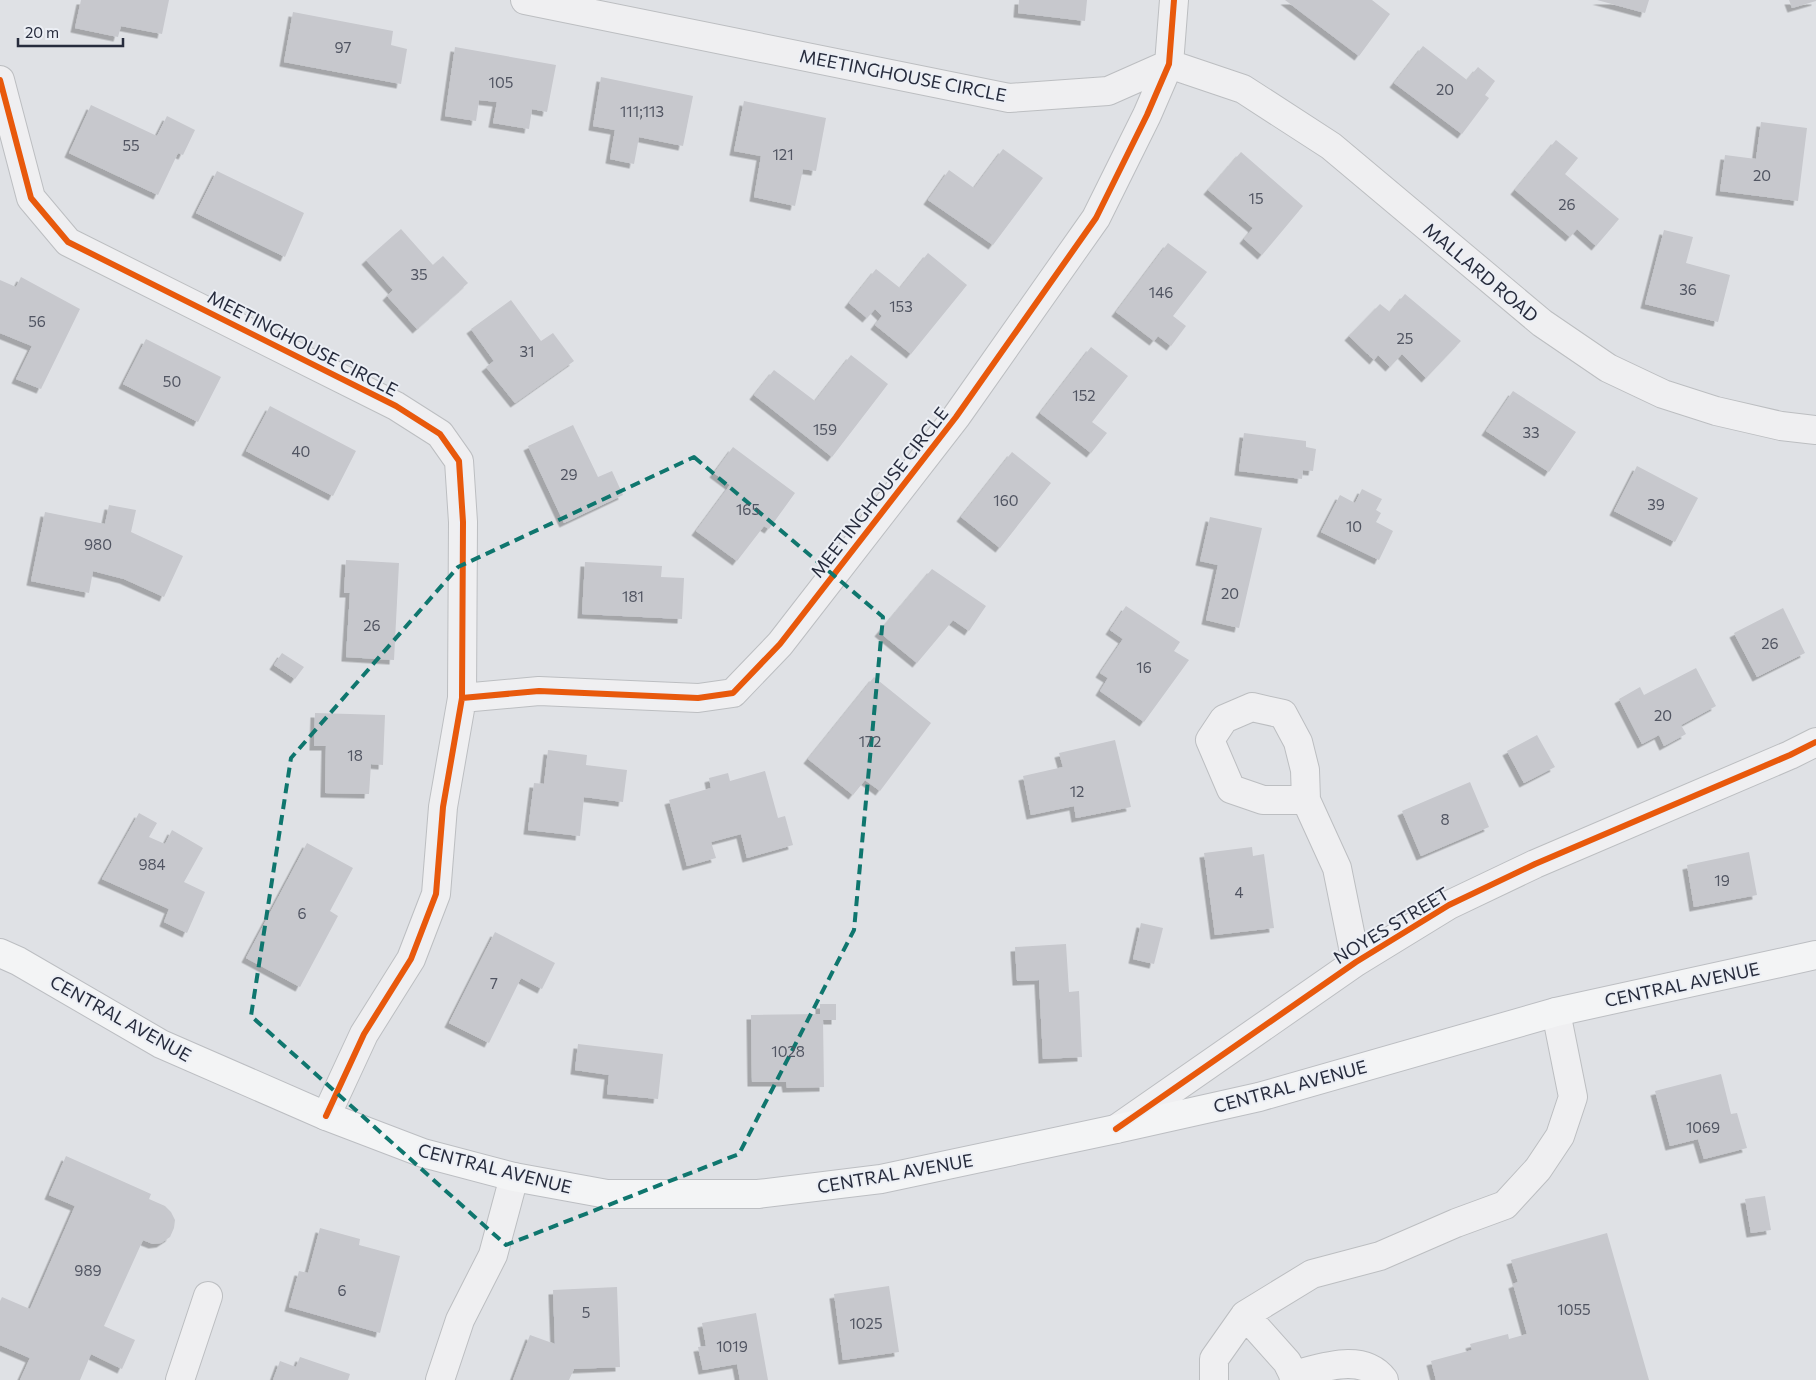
<svg xmlns="http://www.w3.org/2000/svg" width="1816" height="1380" viewBox="0 0 1816 1380" font-family="Commissioner,sans-serif">
  <style>
    .building { fill: #c7c8cd; filter: url(#shadow) }
    .lines { fill: none; stroke-linecap: round; stroke-linejoin: round }
    .minor-casing { stroke: #bcbec1; stroke-width: 30 }
    .major-casing { stroke: #bcbec2; stroke-width: 30 }
    .minor { stroke: #efeff1; stroke-width: 28 }
    .major { stroke: #f3f4f5; stroke-width: 28 }
    .cycleway-casing { stroke: #eceff5; stroke-width: 9 }
    .cycleway { stroke: #e8590c; stroke-width: 6 }
    .marked { fill: none; stroke: #0f766e; stroke-width: 4; stroke-dasharray: 10 6; stroke-linejoin: round }
    .labels { text-anchor: middle; dominant-baseline: central; stroke-width: 4; stroke-linejoin: round; paint-order: stroke }
    .number-label { font-size: 15px; fill: #515562 }
    .street-label { font-size: 18px; fill: #272c3d; stroke: #eceff5 }
  </style>
  <defs>
    <filter id="shadow"><feDropShadow dx="-4.5" dy="4.5" stdDeviation="0" flood-color="#0004"/></filter>
  </defs>
  <rect width="100%" height="100%" fill="#dfe1e5"/>
  <!-- building -->
  <path class="building" d="M81,0H169L162,34L121,26L118,37L75,28Z
    M1019,0H1087L1085,21L1018,13Z
    M1285,0H1372L1390,14L1359,56Z
    M1597,0H1649L1645,13Z
    M1789,0H1816V1L1792,8Z
    M293,12L393,31L391,45L407,49L401,84L284,62Z
    M1423,46L1467,80L1478,67L1495,81L1485,95L1489,98L1462,134L1394,83Z
    M455,47L556,65L547,112L532,109L529,129L493,123L497,102L479,100L476,121L445,116Z
    M601,77L693,96L683,146L639,137L634,164L610,159L615,130L593,126Z
    M744,101L826,118L816,171L803,169L795,206L754,197L761,156L734,151Z
    M91,105L157,136L167,116L195,130L183,155L178,153L158,195L69,153Z
    M1761,122L1807,128L1798,201L1720,191L1725,155L1756,159Z
    M1556,140L1578,158L1565,174L1619,219L1596,246L1577,229L1570,237L1515,190Z
    M1003,149L1043,178L993,245L928,200L949,170L974,188Z
    M1241,152L1303,206L1262,255L1244,239L1253,228L1208,190Z
    M217,171L304,213L285,257L196,213Z
    M401,229L433,265L443,256L468,283L417,329L387,296L393,290L366,260Z
    M1664,230L1693,237L1686,263L1730,275L1718,322L1645,304Z
    M1168,243L1207,272L1173,316L1186,326L1171,346L1158,336L1154,341L1116,312Z
    M928,253L967,285L911,354L875,325L882,316L875,309L867,318L849,303L876,269L900,288Z
    M21,277L80,309L41,389L16,379L32,346L0,333V280L16,287Z
    M1405,294L1461,341L1426,378L1402,354L1390,367L1378,355L1374,360L1349,336L1380,304L1390,312Z
    M511,300L541,341L553,333L574,361L515,403L486,367L494,361L471,329Z
    M146,339L221,377L198,422L123,384Z
    M1091,347L1128,376L1092,422L1107,433L1091,453L1040,413Z
    M851,355L888,384L832,457L754,395L774,370L815,401Z
    M1513,391L1576,432L1549,472L1486,431Z
    M270,406L356,451L333,496L246,451Z
    M573,425L598,477L612,471L623,495L564,523L528,446Z
    M1244,433L1306,441V447L1316,449L1313,471L1303,470L1302,479L1239,471Z
    M733,447L795,493L769,529L764,526L737,561L696,531L730,485L714,473Z
    M1012,452L1051,483L1000,548L961,517Z
    M1637,466L1698,498L1675,542L1614,511Z
    M1362,489L1382,499L1376,510L1381,513L1376,522L1393,531L1379,560L1321,532L1340,495L1355,503Z
    M109,505L136,510L131,532L183,556L164,597L124,579L93,571L89,593L31,581L45,512L105,524Z
    M1210,517L1262,528L1239,628L1206,620L1218,565L1200,561Z
    M346,560L399,563L394,660L346,657L350,593H344Z
    M585,562L662,566L661,577L684,578L682,619L582,614Z
    M932,569L986,606L969,631L953,620L917,663L879,632Z
    M1126,606L1180,642L1174,651L1189,660L1144,722L1100,691L1108,678L1100,673L1123,639L1110,630Z
    M1783,608L1805,653L1757,677L1734,633Z
    M282,653L304,667L295,679L274,665Z
    M1696,668L1716,706L1681,725L1686,734L1664,746L1659,735L1642,744L1619,699L1640,687L1644,695Z
    M874,677L931,723L880,791L865,780L853,795L808,759Z
    M315,713L385,715L383,765L371,764L369,794L325,793L326,746H314Z
    M1537,735L1555,767L1524,783L1507,751Z
    M1115,740L1131,807L1076,818L1074,806L1031,815L1023,776L1063,767L1059,753Z
    M548,750L587,755L586,765L627,770L623,802L584,797L580,836L528,830L534,783L544,784Z
    M765,771L778,818L785,816L793,845L747,858L741,834L711,842L716,858L687,866L669,800L711,788L709,778L728,773L730,781Z
    M1470,782L1489,827L1421,856L1402,811Z
    M139,813L157,823L149,837L165,844L172,830L203,848L184,882L205,892L187,933L164,922L169,909L102,879Z
    M307,843L353,868L330,911L338,916L300,987L246,958Z
    M1252,847L1253,856L1264,854L1274,928L1215,935L1204,853Z
    M1749,852L1757,895L1694,907L1687,865Z
    M1141,923L1163,928L1154,964L1133,959Z
    M495,932L555,963L542,989L521,978L489,1043L449,1023Z
    M1066,944L1069,992L1079,991L1082,1057L1043,1059L1039,980L1017,981L1015,947Z
    M820,1004H836V1020H823L824,1087L787,1088L786,1082H752L751,1015L820,1014Z
    M578,1044L663,1054L658,1099L607,1094L609,1075L575,1070Z
    M1721,1074L1731,1114L1737,1113L1747,1148L1704,1159L1698,1139L1670,1146L1655,1091Z
    M66,1156L151,1194L149,1199L165,1206L171,1212L175,1220L174,1228L170,1237L161,1243L153,1244L143,1240L104,1326L135,1340L122,1369L91,1354L80,1380H20L30,1358L0,1345V1301L2,1297L30,1309L75,1206L49,1195Z
    M1765,1196L1771,1230L1751,1233L1745,1199Z
    M320,1228L360,1239L359,1245L400,1256L380,1333L289,1307L299,1271L308,1273Z
    M1607,1233L1649,1380H1436L1431,1361L1472,1350L1470,1344L1508,1334L1509,1339L1527,1334L1513,1284L1518,1282L1511,1260Z
    M889,1286L899,1352L843,1360L834,1294Z
    M617,1287L620,1367L574,1369L569,1380H513L530,1335L555,1344L553,1290Z
    M756,1313L768,1380H740L737,1364L703,1370L698,1347L706,1346L702,1323Z
    M300,1357L350,1374L348,1380H273L280,1361L296,1367Z"/>
  <g class="lines">
    <defs>
      <path id="minor" d="M525,0L1009,98L1108,91L1169,64
        M1169,64L1243,89L1331,146L1542,323L1608,368L1663,394L1716,411L1781,426L1816,430
        M0,80L31,198L68,242L396,406L440,434L459,461L463,522L462,698
        M1306,800L1305,770L1298,742L1283,714L1252,707L1224,719L1210,740L1231,789L1263,800H1306L1337,868L1356,962
        M326,1116L364,1034L411,959L436,894L443,807L462,698L539,691L698,698L733,693L780,644L956,417L1096,218L1147,115L1169,64L1174,0
        M1116,1129L1356,962L1449,905L1535,864L1790,755L1816,742
        M1245,1315L1287,1362L1296,1380
        M1293,1375C1322,1368 1363,1352 1384,1380
        M180,1380L208,1296
        M440,1380L460,1320L493,1255L514,1177
        M1214,1380V1359L1245,1315L1312,1274L1380,1256L1456,1223L1505,1205L1538,1169L1560,1136L1573,1097L1556,1012"/>
      <path id="major" d="M0,953L18,961L161,1044L326,1116L423,1153L514,1177L607,1194H758L881,1179L1116,1129L1259,1097L1556,1012L1816,955"/>
    </defs>
    <!-- minor casing -->
    <use href="#minor" class="minor-casing"/>
    <!-- major casing -->
    <use href="#major" class="major-casing"/>
    <!-- minor -->
    <use href="#minor" class="minor"/>
    <!-- major -->
    <use href="#major" class="major"/>
    <defs>
      <path id="cycleway" d="M0,80L31,198L68,242L396,406L440,434L459,461L463,522L462,698
        M326,1116L364,1034L411,959L436,894L443,807L462,698L539,691L698,698L733,693L780,644L956,417L1096,218L1147,115L1169,64L1174,0
        M1116,1129L1356,962L1449,905L1535,864L1790,755L1816,742"/>
    </defs>
    <!-- cycleway casing -->
    <use href="#cycleway" class="cycleway-casing"/>
    <!-- cycleway -->
    <use href="#cycleway" class="cycleway"/>
  </g>
  <!-- marked area -->
  <path class="marked" d="M694,457L883,617L854,930L739,1154L506,1245L251,1016L291,758L458,567Z"/>
  <g class="labels">
    <!-- number labels -->
    <g class="number-label">
      <text x="343" y="47">97</text>
      <text x="501" y="82">105</text>
      <text x="1445" y="89">20</text>
      <text x="642" y="111">111;113</text>
      <text x="131" y="145">55</text>
      <text x="783" y="154">121</text>
      <text x="1762" y="175">20</text>
      <text x="1256" y="198">15</text>
      <text x="1567" y="204">26</text>
      <text x="419" y="274">35</text>
      <text x="1688" y="289">36</text>
      <text x="1161" y="292">146</text>
      <text x="901" y="306">153</text>
      <text x="37" y="321">56</text>
      <text x="1405" y="338">25</text>
      <text x="527" y="351">31</text>
      <text x="172" y="381">50</text>
      <text x="1084" y="395">152</text>
      <text x="825" y="429">159</text>
      <text x="1531" y="432">33</text>
      <text x="301" y="451">40</text>
      <text x="569" y="474">29</text>
      <text x="1006" y="500">160</text>
      <text x="1656" y="504">39</text>
      <text x="748" y="509">165</text>
      <text x="1354" y="526">10</text>
      <text x="98" y="544">980</text>
      <text x="1230" y="593">20</text>
      <text x="633" y="596">181</text>
      <text x="372" y="625">26</text>
      <text x="1770" y="643">26</text>
      <text x="1144" y="667">16</text>
      <text x="1663" y="715">20</text>
      <text x="870" y="741">172</text>
      <text x="355" y="755">18</text>
      <text x="1077" y="791">12</text>
      <text x="1445" y="819">8</text>
      <text x="152" y="864">984</text>
      <text x="1722" y="880">19</text>
      <text x="1239" y="892">4</text>
      <text x="302" y="913">6</text>
      <text x="494" y="983">7</text>
      <text x="788" y="1051">1028</text>
      <text x="1703" y="1127">1069</text>
      <text x="88" y="1270">989</text>
      <text x="342" y="1290">6</text>
      <text x="1574" y="1309">1055</text>
      <text x="586" y="1312">5</text>
      <text x="866" y="1323">1025</text>
      <text x="732" y="1346">1019</text>
    </g>
    <!-- street labels -->
    <g class="street-label">
      <text transform="translate(903 75) rotate(11)">MEETINGHOUSE CIRCLE</text>
      <text transform="translate(1481 272) rotate(40)">MALLARD ROAD</text>
      <text transform="translate(303 343) rotate(27)">MEETINGHOUSE CIRCLE</text>
      <text transform="translate(879 492) rotate(-52)">MEETINGHOUSE CIRCLE</text>
      <text transform="translate(1391 925) rotate(-31)">NOYES STREET</text>
      <text transform="translate(1682 984) rotate(-12)">CENTRAL AVENUE</text>
      <text transform="translate(121 1018) rotate(29)">CENTRAL AVENUE</text>
      <text transform="translate(1290 1086) rotate(-15)">CENTRAL AVENUE</text>
      <text transform="translate(495 1168) rotate(14)">CENTRAL AVENUE</text>
      <text transform="translate(895 1173) rotate(-10)">CENTRAL AVENUE</text>
    </g>
  </g>
  <!-- scale -->
  <path d="M18 38v8h105v-8" fill="none" stroke="#272c3d" stroke-width="2.5"/>
  <text x="25" y="38" font-size="15" fill="#272c3d" stroke="#eceff5" stroke-width="4" paint-order="stroke">20 m</text>
</svg>
